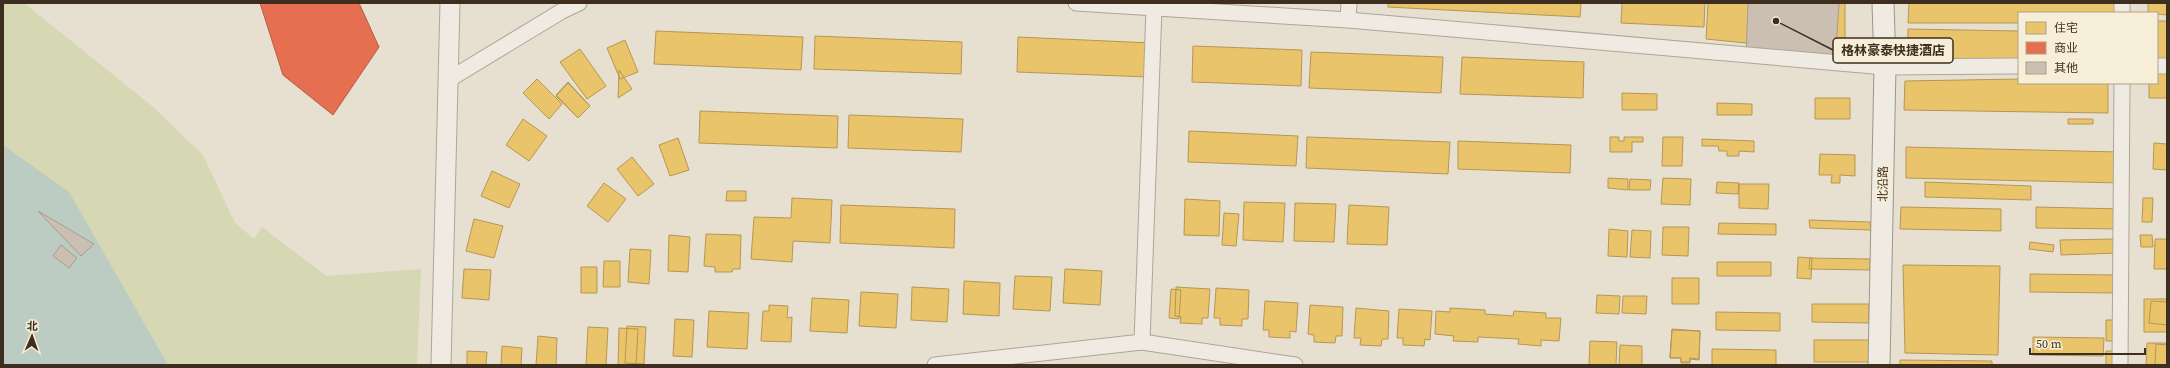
<svg xmlns="http://www.w3.org/2000/svg" width="2170" height="368" viewBox="0 0 2170 368" font-family="'Source Serif 4','Noto Sans SC',serif">
  <style>
    .green { fill: #d6d7b3 }
    .water { fill: #bcccc2 }
    .homes { fill: #e9c46a; stroke: #b59754 }
    .shops { fill: #e76f51; stroke: #b45c42 }
    .building { fill: #cbbfb2; stroke: #a89c90 }
    .lines { fill: none; stroke-linecap: round; stroke-linejoin: round }
    .minor-casing { stroke: #ada599; stroke-width: 17 }
    .tertiary-casing { stroke: #ada599; stroke-width: 21 }
    .secondary-casing { stroke: #9c958a; stroke-width: 23 }
    .minor { stroke: #efebe3; stroke-width: 15 }
    .tertiary { stroke: #efebe3; stroke-width: 19 }
    .secondary { stroke: #efebe3; stroke-width: 21 }
    .labels { text-anchor: middle; dominant-baseline: central; stroke-width: 4; stroke-linejoin: round; paint-order: stroke }
    .street-label { font-size: 12px; fill: #3d2e20; stroke: #f7eed8 }
    .leader { fill: none; stroke: #3d2e20; stroke-width: 1.5 }
    .callout-dot { fill: #3d2e20; stroke: #f7eed8; stroke-width: 1.5 }
    .callout { fill: #f7eed8; stroke: #3d2e20; stroke-width: 1.5 }
    .callout-label { font-size: 13px; text-anchor: middle; font-weight: bold; fill: #3d2e20 }
  </style>
  <rect width="100%" height="100%" fill="#e7e0d1"/>
  <!-- green -->
  <path class="green" d="M3,3H24L152,106L203,155L235,223L254,239L262,227L326,276L421,269L417,365H3Z"/>
  <!-- water -->
  <path class="water" d="M3,145L69,192L168,365H3Z"/>
  <!-- homes -->
  <path class="homes" d="M1388,3H1581L1580,17L1388,7Z
    M1622,3H1705L1704,27L1621,23Z
    M1708,3H1845V53L1706,39Z
    M1909,3H2116V13H2019V23H1908Z
    M2148,3H2167V15L2148,13Z
    M2157,21H2167V61H2157Z
    M1908,29L2019,31V73L1907,71Z
    M656,31L803,37L801,70L654,64Z
    M815,36L962,42L961,74L814,69Z
    M1018,37L1151,43L1149,77L1017,72Z
    M625,40L638,72L620,79L607,48Z
    M1193,46L1302,50L1301,86L1192,82Z
    M580,49L606,86L587,99L560,62Z
    M1311,52L1443,57L1441,93L1309,88Z
    M1462,57L1584,62L1583,98L1460,94Z
    M2157,65L2167,66V98H2149V83H2157Z
    M619,70L632,89L618,98Z
    M537,79L562,104L549,119L523,93Z
    M2019,79V83H2108V113L1904,110L1905,81Z
    M568,82L590,106L578,118L556,95Z
    M568,83L590,106L578,118L556,96Z
    M1622,93L1657,94V110H1622Z
    M1815,98H1850V119H1815Z
    M1717,103L1752,104V115H1717Z
    M700,111L838,116L837,148L699,143Z
    M849,115L963,119L961,152L848,148Z
    M523,119L547,136L529,161L506,145Z
    M2068,119H2093V124H2068Z
    M1189,131L1298,136L1296,166L1188,162Z
    M1307,137L1450,142L1448,174L1306,168Z
    M1610,137H1619V141H1624V137H1643V142H1632V152H1610Z
    M1663,137H1683L1682,166H1662Z
    M678,138L689,170L670,176L659,145Z
    M1702,139L1754,141V152L1739,151V156H1727V151H1719L1718,146H1702Z
    M1458,141L1571,145L1570,173L1458,169Z
    M2154,143L2167,144V170L2153,169Z
    M1906,147L2119,152V183L1906,178Z
    M1820,154L1855,155V176L1840,175V183H1831L1832,175H1819Z
    M632,157L654,184L638,196L617,169Z
    M492,171L520,184L509,208L481,196Z
    M1608,178L1628,179V190L1608,188Z
    M1663,178L1691,179L1690,205L1661,204Z
    M1630,179L1651,180L1650,190H1629Z
    M1717,182L1739,183L1738,194L1716,193Z
    M1925,182L2031,186V200L1925,197Z
    M604,183L626,199L608,222L587,206Z
    M1739,184H1769L1768,209L1739,208Z
    M727,191H746V201H726Z
    M792,198L832,200L830,243L793,241L792,262L751,259L754,217L791,218Z
    M2143,198H2153L2152,222H2142Z
    M1185,199L1220,201L1219,236L1184,235Z
    M1244,202L1285,203L1283,242L1243,240Z
    M1295,203L1336,204L1334,242L1294,241Z
    M841,205L955,209L954,248L840,243Z
    M1349,205L1389,207L1387,245L1347,244Z
    M1901,207L2001,209V231L1900,229Z
    M2036,207L2124,209V229L2036,228Z
    M1224,213L1239,214L1236,246L1222,245Z
    M474,219L503,226L494,258L466,251Z
    M1809,220L1870,222L1871,230L1810,228Z
    M1719,223L1776,224V235L1718,234Z
    M1663,227H1689L1688,256L1662,255Z
    M1609,229L1628,231L1627,257L1608,256Z
    M1632,230L1651,231L1650,258L1630,257Z
    M706,234L741,235L740,269H733L732,272H715V267L704,266Z
    M669,235L690,237L688,272L668,271Z
    M2140,235H2152L2153,247H2141Z
    M2116,239L2117,253L2061,255L2060,240Z
    M2155,239H2167V269H2154Z
    M2030,242L2054,245L2053,252L2029,249Z
    M630,249L651,250L649,284L628,282Z
    M1798,257L1812,258L1811,279L1797,278Z
    M1810,258L1870,259V270L1809,269Z
    M604,261H620V287H603Z
    M1717,262H1771V276H1717Z
    M1903,265L2000,266L1998,355L1905,353Z
    M581,267H597V293H581Z
    M464,269L491,270L489,300L462,298Z
    M1065,269L1102,271L1100,305L1063,303Z
    M2030,274L2115,275V293L2030,292Z
    M1015,276L1052,277L1050,311L1013,309Z
    M1672,278H1699V304H1672Z
    M964,281L1000,283L999,316L963,314Z
    M912,287L949,289L947,322L911,320Z
    M1176,287L1210,289L1208,318H1202V324L1180,323L1181,317L1175,316Z
    M1216,288L1249,290L1248,319H1242V326L1220,325V318H1214Z
    M1171,289L1181,290L1179,319L1169,318Z
    M861,292L898,294L896,328L859,326Z
    M1597,295L1620,296L1619,314L1596,313Z
    M1623,296H1647L1646,314L1622,313Z
    M812,298L849,300L847,333L810,331Z
    M2144,299H2167V332H2144Z
    M1265,301L1298,303L1296,332L1290,331V338L1269,337V330H1263Z
    M2151,301L2167,302V325L2149,323Z
    M1812,304H1869V323L1812,322Z
    M769,305L788,306L787,318L792,317L791,342L761,341L763,311H769Z
    M1310,305L1343,307L1342,336H1336L1335,343L1314,342V335L1308,334Z
    M1356,308L1389,311L1388,339H1382L1381,346L1360,345L1361,338H1354Z
    M1450,308L1485,310V314L1513,316L1514,311L1546,313V318H1561L1559,341L1541,340V346L1518,344L1519,339L1478,337V342L1453,341L1454,336L1435,334L1436,311L1450,312Z
    M1399,309L1432,311L1430,340L1425,339L1424,346L1403,345V338H1397Z
    M709,311L749,313L747,349L707,347Z
    M1716,312L1780,313V331L1716,330Z
    M675,319L694,320L692,357L673,356Z
    M2106,320H2124V341H2106Z
    M627,326L646,327L644,364L625,363Z
    M588,327L608,328L606,365H586Z
    M619,328L638,329L636,365H618Z
    M1672,329L1700,331L1699,359L1690,358V362H1681V358H1670Z
    M1672,330L1700,331L1699,360L1690,359V363H1681V358H1670Z
    M538,336L557,338L556,365H536Z
    M2033,337L2104,338L2103,356L2033,355Z
    M1814,340H1872V362H1814Z
    M1590,341L1617,342L1616,365H1589Z
    M2147,343H2167V365H2146Z
    M2156,344L2167,345V365H2155Z
    M1620,345L1642,346V365H1619Z
    M502,346L522,348L521,365H501Z
    M1712,349L1776,350V365H1712Z
    M467,351L487,352L486,365H467Z
    M2106,351H2124V365H2106Z
    M1900,360L1992,361V365H1900Z"/>
  <!-- shops -->
  <path class="shops" d="M260,3H359L379,47L333,115L283,75Z"/>
  <!-- building -->
  <path class="building" d="M1748,3H1839L1835,63L1746,58Z
    M38,211L94,244L81,256Z
    M61,245L77,258L69,268L53,256Z"/>
  <g class="lines">
    <defs>
      <path id="minor" d="M1076,3L1348,20L1885,67L2019,66
        M1154,8L1142,342L1295,365
        M2122,13V3
        M1348,20L1349,3
        M2157,66H2167
        M448,80L562,11L579,3
        M935,365L1142,342
        M2120,365L2122,83"/>
      <path id="tertiary" d="M441,365L450,3"/>
      <path id="secondary" d="M1879,365L1885,67L1883,3"/>
    </defs>
    <!-- minor casing -->
    <use href="#minor" class="minor-casing"/>
    <!-- tertiary casing -->
    <use href="#tertiary" class="tertiary-casing"/>
    <!-- secondary casing -->
    <use href="#secondary" class="secondary-casing"/>
    <!-- minor -->
    <use href="#minor" class="minor"/>
    <!-- tertiary -->
    <use href="#tertiary" class="tertiary"/>
    <!-- secondary -->
    <use href="#secondary" class="secondary"/>
  </g>
  <g class="labels">
    <!-- street labels -->
    <g class="street-label">
      <text transform="translate(1883 184) rotate(-89)">北沿路</text>
    </g>
  </g>
  <!-- callouts -->
  <path class="leader" d="M1776 21L1833 50"/>
  <circle class="callout-dot" cx="1776" cy="21" r="4"/>
  <rect class="callout" x="1833" y="38" width="120" height="25" rx="4"/>
  <g class="callout-label">
    <text x="1893" y="55">格林豪泰快捷酒店</text>
  </g>
  <!-- border -->
  <rect width="2170" height="368" fill="none" stroke="#3d2e20" stroke-width="8"/>
  <!-- legend -->
  <rect x="2018" y="12" width="140" height="72" fill="#f7eed8" stroke="#ada18e"/>
  <rect x="2026" y="22" width="20" height="12" fill="#e9c46a" stroke="#ada18e"/>
  <text x="2054" y="32" font-size="12" fill="#3d2e20">住宅</text>
  <rect x="2026" y="42" width="20" height="12" fill="#e76f51" stroke="#ada18e"/>
  <text x="2054" y="52" font-size="12" fill="#3d2e20">商业</text>
  <rect x="2026" y="62" width="20" height="12" fill="#cbbfb2" stroke="#ada18e"/>
  <text x="2054" y="72" font-size="12" fill="#3d2e20">其他</text>
  <!-- north arrow -->
  <g transform="translate(32 336) rotate(2)" stroke="#f7eed8" stroke-width="3" paint-order="stroke">
  <path d="M0-3L7 15L0 10L-7 15Z" fill="#3d2e20"/>
  <text y="-6" font-size="11" font-weight="bold" text-anchor="middle" fill="#3d2e20">北</text>
  </g>
  <!-- scale -->
  <path d="M2030 348v6h115v-6" fill="none" stroke="#3d2e20" stroke-width="2"/>
  <text x="2036" y="348" font-size="12" fill="#3d2e20" stroke="#f7eed8" stroke-width="3" paint-order="stroke">50 m</text>
</svg>
